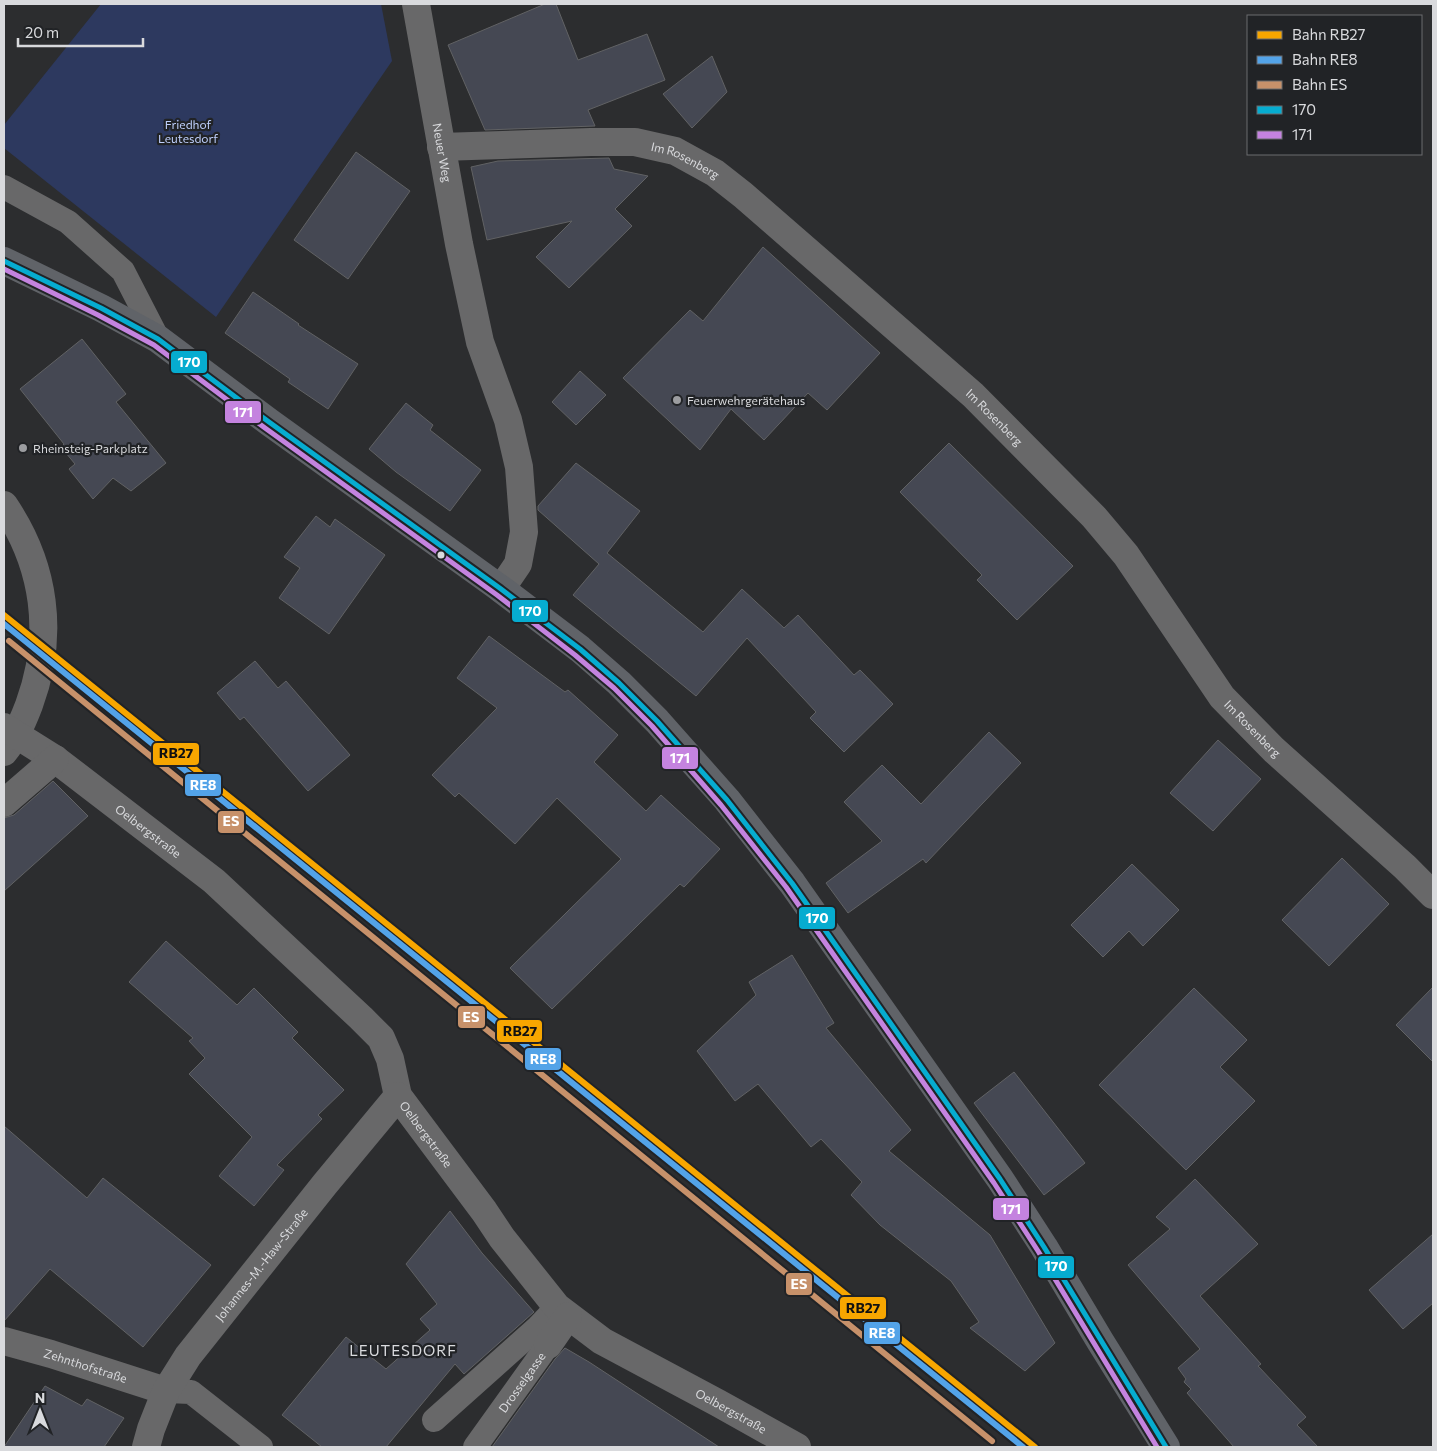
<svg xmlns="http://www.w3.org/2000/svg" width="1437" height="1451" viewBox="0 0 1437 1451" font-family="Commissioner,sans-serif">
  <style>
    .green { fill: #2d395f }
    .building { fill: #454853; stroke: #616264 }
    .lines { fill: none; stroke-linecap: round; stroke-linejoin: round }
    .service { stroke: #686869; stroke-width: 24 }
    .minor { stroke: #686869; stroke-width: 28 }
    .primary { stroke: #606368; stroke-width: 28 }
    .bus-1-casing { stroke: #212326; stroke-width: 9 }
    .bus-2-casing { stroke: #212326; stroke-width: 9 }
    .bus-1 { stroke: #06acd0; stroke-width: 5 }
    .bus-2 { stroke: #c483df; stroke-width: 5 }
    .rail-1-casing { stroke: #212326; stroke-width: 10 }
    .rail-2-casing { stroke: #212326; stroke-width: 10 }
    .rail-3-casing { stroke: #212326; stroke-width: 10 }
    .rail-1 { stroke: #f7a600; stroke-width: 6 }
    .rail-2 { stroke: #53a3e8; stroke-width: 6 }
    .rail-3 { stroke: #c7916a; stroke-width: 6 }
    .poi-dot { fill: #9c9da0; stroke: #212326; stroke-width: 2 }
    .bus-dot { fill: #d9dadd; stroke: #212326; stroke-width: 2 }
    .labels { text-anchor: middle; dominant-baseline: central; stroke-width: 4.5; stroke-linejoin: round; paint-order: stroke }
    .park-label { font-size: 12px; fill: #bfd0fd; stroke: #212326 }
    .street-label { font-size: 12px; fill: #d9dadd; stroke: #212326 }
    .poi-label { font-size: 12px; fill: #d9dadd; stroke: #212326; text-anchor: start }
    .quarter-label { font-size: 15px; letter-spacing: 1px; fill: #d9dadd; stroke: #212326 }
    .line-badge { stroke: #212326; stroke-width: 2 }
    .badge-label { font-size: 14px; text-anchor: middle; font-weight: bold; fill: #fff }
    .pale-badge-label { font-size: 14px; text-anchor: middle; font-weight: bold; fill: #111 }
  </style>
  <rect width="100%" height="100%" fill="#2c2d2f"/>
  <!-- green -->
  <path class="green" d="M101,4H381L392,61L216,317L4,148V125Z"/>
  <!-- building -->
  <path class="building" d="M545,4H556L578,60L647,34L665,80L588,110L595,126L485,130L448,45Z
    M712,56L727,92L692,128L663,94Z
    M356,152L410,191L348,279L294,240Z
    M609,158L614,169L648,176L615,209L632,226L569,288L536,257L572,221L487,240L471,167L498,161Z
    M763,247L880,353L827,410L808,393L764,440L731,409L700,450L623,378L690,310L703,321Z
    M253,292L299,324L298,325L358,364L328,409L288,382L290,379L225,333Z
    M82,339L126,394L116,402L166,463L131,491L113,478L93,499L69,469L75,464L61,447L64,444L20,389Z
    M580,371L606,395L576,425L552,402Z
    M406,403L433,425L430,430L481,470L450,511L396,472L369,449Z
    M949,443L1073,566L1017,620L977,580L982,575L900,492Z
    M576,463L640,511L607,553L703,632L742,589L784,628L798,615L854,675L860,670L893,704L844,752L810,718L816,712L747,638L696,696L573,595L599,564L538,510V506Z
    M316,516L330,527L335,519L385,555L329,634L279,598L300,568L284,557Z
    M489,636L565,692L568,690L618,735L594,762L646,811L661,795L720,849L684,887L680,884L552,1009L510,968L621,859L557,798L515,844L459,793L455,797L432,775L497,708L457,678Z
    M255,661L278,688L286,681L350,755L308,791L244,717L240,720L217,693Z
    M989,732L1021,763L926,863L923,859L848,913L826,883L882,841L844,802L882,765L921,804Z
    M1218,740L1261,779L1213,831L1170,793Z
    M53,781L88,816L4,891V818L14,815Z
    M1342,858L1389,904L1329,966L1282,920Z
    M1132,864L1179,910L1143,946L1129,931L1103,957L1071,925Z
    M166,941L237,1005L254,988L298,1032L292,1038L344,1090L318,1115L322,1119L277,1165L284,1170L254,1206L219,1176L252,1137L189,1074L205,1058L189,1041L193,1038L129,982Z
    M792,955L834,1023L826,1028L911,1130L889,1151L990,1235L1055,1343L1025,1371L970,1328L979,1322L951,1281L880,1225L851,1195L862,1182L821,1139L811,1147L758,1084L735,1101L697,1051L756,995L749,982Z
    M1433,987V1062L1396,1025Z
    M1194,988L1247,1040L1220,1067L1255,1101L1186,1170L1099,1085Z
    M1014,1072L1085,1163L1044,1195L974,1103Z
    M4,1126L87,1198L103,1178L211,1265L143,1347L50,1269L4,1321Z
    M1195,1179L1258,1244L1200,1296L1261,1364L1258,1366L1306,1417L1297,1425L1318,1447H1234L1187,1393L1191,1389L1184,1382L1186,1379L1178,1368L1200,1349L1128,1265L1170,1229L1156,1217Z
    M450,1211L482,1253L534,1312L464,1374L455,1364L386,1447H322L282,1415L346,1337L386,1369L430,1330L420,1319L437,1304L406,1264Z
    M1433,1234V1303L1403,1329L1369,1290Z
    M565,1348L589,1362L719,1447H492L555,1359Z
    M45,1386L82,1406L87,1399L124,1418L104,1447H4Z"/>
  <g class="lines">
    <!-- service -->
    <g class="service">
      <path d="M4,187L68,222L123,271L158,339"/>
      <path d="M166,1391L191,1392L261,1447"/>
      <path d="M434,1420L537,1328L557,1307"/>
      <path id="s1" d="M475,1447L548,1345"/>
    </g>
    <!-- minor -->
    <g class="minor">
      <path id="s2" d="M416,4L459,244L480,342L508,420L519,467L524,532L518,564L501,589"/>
      <path id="s3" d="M441,147L591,142H635L675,151L715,173L743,195L973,395L1094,517L1126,555L1222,697L1274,750L1405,867L1433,895"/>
      <path d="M4,505C45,565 55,635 29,705C23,721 15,739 4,752"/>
      <path id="s4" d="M4,727L55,759L214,881L361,1018L381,1038L390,1059L398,1096L484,1211L502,1238L557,1307L602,1341L718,1403L797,1447"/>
      <path d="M4,803L55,759"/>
      <path id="s5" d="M4,1341L51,1354L166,1391"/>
      <path d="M548,1345L568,1316"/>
      <path id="s6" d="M146,1447L151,1429L166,1391L188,1356L325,1184L398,1096"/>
    </g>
    <!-- primary -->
    <path class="primary" d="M4,261L101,308L158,339L269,422L501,589L580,649L619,683L657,721L727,800L792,883L1000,1179L1044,1247L1100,1341L1166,1447"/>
    <defs>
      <path id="bus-1" d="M4,261L101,308L158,339L269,422L501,589L580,649L619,683L657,721L727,800L792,883L1000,1179L1044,1247L1166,1447"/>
      <path id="bus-2" d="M4,269L98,315L154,345L265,428L497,595L575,655L614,688L652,726L721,805L786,887L994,1183L1038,1251L1157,1447"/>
    </defs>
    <!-- bus-1 casing -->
    <use href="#bus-1" class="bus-1-casing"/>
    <!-- bus-2 casing -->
    <use href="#bus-2" class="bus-2-casing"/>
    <!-- bus-1 -->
    <use href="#bus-1" class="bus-1"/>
    <!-- bus-2 -->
    <use href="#bus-2" class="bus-2"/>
    <defs>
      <path id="rail-1" d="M4,615L1035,1447"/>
      <path id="rail-2" d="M4,624L1023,1447"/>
      <path id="rail-3" d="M9,641L992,1441"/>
    </defs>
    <!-- rail-1 casing -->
    <use href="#rail-1" class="rail-1-casing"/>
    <!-- rail-2 casing -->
    <use href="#rail-2" class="rail-2-casing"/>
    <!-- rail-3 casing -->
    <use href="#rail-3" class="rail-3-casing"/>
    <!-- rail-1 -->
    <use href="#rail-1" class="rail-1"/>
    <!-- rail-2 -->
    <use href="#rail-2" class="rail-2"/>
    <!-- rail-3 -->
    <use href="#rail-3" class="rail-3"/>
  </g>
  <!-- markers -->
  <g class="poi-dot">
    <circle cx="677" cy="400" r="5"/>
    <circle cx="23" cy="448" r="5"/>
  </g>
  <circle class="bus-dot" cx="441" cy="555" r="4.5"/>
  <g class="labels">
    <!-- park labels -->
    <g class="park-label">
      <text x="188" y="124">Friedhof<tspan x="188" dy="14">Leutesdorf</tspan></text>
    </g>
    <!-- street labels -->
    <g class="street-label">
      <text stroke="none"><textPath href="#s2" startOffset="151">Neuer Weg</textPath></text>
      <text stroke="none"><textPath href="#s3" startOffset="248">Im Rosenberg</textPath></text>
      <text stroke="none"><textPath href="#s3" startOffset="652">Im Rosenberg</textPath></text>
      <text stroke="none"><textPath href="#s3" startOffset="1058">Im Rosenberg</textPath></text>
      <text stroke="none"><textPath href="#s4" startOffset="178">Oelbergstraße</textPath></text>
      <text stroke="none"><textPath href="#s4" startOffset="598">Oelbergstraße</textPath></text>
      <text stroke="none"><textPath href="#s6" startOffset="218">Johannes-M.-Haw-Straße</textPath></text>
      <text stroke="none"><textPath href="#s5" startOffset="85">Zehnthofstraße</textPath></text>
      <text stroke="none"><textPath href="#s1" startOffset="80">Drosselgasse</textPath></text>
      <text stroke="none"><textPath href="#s4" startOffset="1018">Oelbergstraße</textPath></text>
    </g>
    <!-- poi labels -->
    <g class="poi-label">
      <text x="687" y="400">Feuerwehrgerätehaus</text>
      <text x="33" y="448">Rheinsteig-Parkplatz</text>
    </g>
    <!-- quarter labels -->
    <g class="quarter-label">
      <text x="403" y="1350">LEUTESDORF</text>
    </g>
  </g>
  <g class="line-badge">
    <rect x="170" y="350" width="38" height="24" rx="5" fill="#06acd0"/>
    <rect x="224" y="400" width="38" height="24" rx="5" fill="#c483df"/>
    <rect x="511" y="599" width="38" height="24" rx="5" fill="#06acd0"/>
    <rect x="152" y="742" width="48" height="24" rx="5" fill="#f7a600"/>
    <rect x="661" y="746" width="38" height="24" rx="5" fill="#c483df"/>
    <rect x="184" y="773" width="38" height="24" rx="5" fill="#53a3e8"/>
    <rect x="217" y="810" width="28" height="24" rx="5" fill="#c7916a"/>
    <rect x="798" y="906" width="38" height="24" rx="5" fill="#06acd0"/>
    <rect x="457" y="1005" width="29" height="24" rx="5" fill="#c7916a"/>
    <rect x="496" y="1019" width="47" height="24" rx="5" fill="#f7a600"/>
    <rect x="524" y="1047" width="38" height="24" rx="5" fill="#53a3e8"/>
    <rect x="992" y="1197" width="38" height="24" rx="5" fill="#c483df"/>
    <rect x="1037" y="1255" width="38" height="24" rx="5" fill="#06acd0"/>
    <rect x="785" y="1272" width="28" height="24" rx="5" fill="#c7916a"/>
    <rect x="839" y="1296" width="48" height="24" rx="5" fill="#f7a600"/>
    <rect x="863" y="1321" width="38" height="24" rx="5" fill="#53a3e8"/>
  </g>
  <g class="badge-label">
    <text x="189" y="367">170</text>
    <text x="243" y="417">171</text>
    <text x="530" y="616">170</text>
    <text x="680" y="763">171</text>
    <text x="203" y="790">RE8</text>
    <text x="231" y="826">ES</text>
    <text x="817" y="923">170</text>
    <text x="471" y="1022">ES</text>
    <text x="543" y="1064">RE8</text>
    <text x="1011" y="1214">171</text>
    <text x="1056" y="1271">170</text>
    <text x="799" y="1289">ES</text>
    <text x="882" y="1338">RE8</text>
  </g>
  <g class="pale-badge-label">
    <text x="176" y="758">RB27</text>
    <text x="520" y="1036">RB27</text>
    <text x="863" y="1313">RB27</text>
  </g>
  <!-- border -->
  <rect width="1437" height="1451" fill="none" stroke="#d9dadd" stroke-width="10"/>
  <!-- legend -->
  <rect x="1247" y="15" width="175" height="140" fill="#212326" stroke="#6b6c6f"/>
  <rect x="1257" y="31" width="25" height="8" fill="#f7a600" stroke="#6b6c6f"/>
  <text x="1292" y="40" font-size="15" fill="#d9dadd">Bahn RB27</text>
  <rect x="1257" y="56" width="25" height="8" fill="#53a3e8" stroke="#6b6c6f"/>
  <text x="1292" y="65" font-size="15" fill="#d9dadd">Bahn RE8</text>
  <rect x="1257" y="81" width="25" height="8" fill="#c7916a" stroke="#6b6c6f"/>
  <text x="1292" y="90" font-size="15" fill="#d9dadd">Bahn ES</text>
  <rect x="1257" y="106" width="25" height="8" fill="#06acd0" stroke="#6b6c6f"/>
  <text x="1292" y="115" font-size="15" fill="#d9dadd">170</text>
  <rect x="1257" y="131" width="25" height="8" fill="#c483df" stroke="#6b6c6f"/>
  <text x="1292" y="140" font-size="15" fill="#d9dadd">171</text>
  <!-- north arrow -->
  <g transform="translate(40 1411)" stroke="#212326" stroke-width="4" paint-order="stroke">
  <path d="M0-4L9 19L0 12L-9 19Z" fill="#d9dadd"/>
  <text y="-8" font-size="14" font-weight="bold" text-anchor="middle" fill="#d9dadd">N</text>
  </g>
  <!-- scale -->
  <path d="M18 38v8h125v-8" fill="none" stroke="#d9dadd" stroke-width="2.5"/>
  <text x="25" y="38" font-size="15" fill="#d9dadd" stroke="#212326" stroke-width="4" paint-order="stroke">20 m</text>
</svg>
